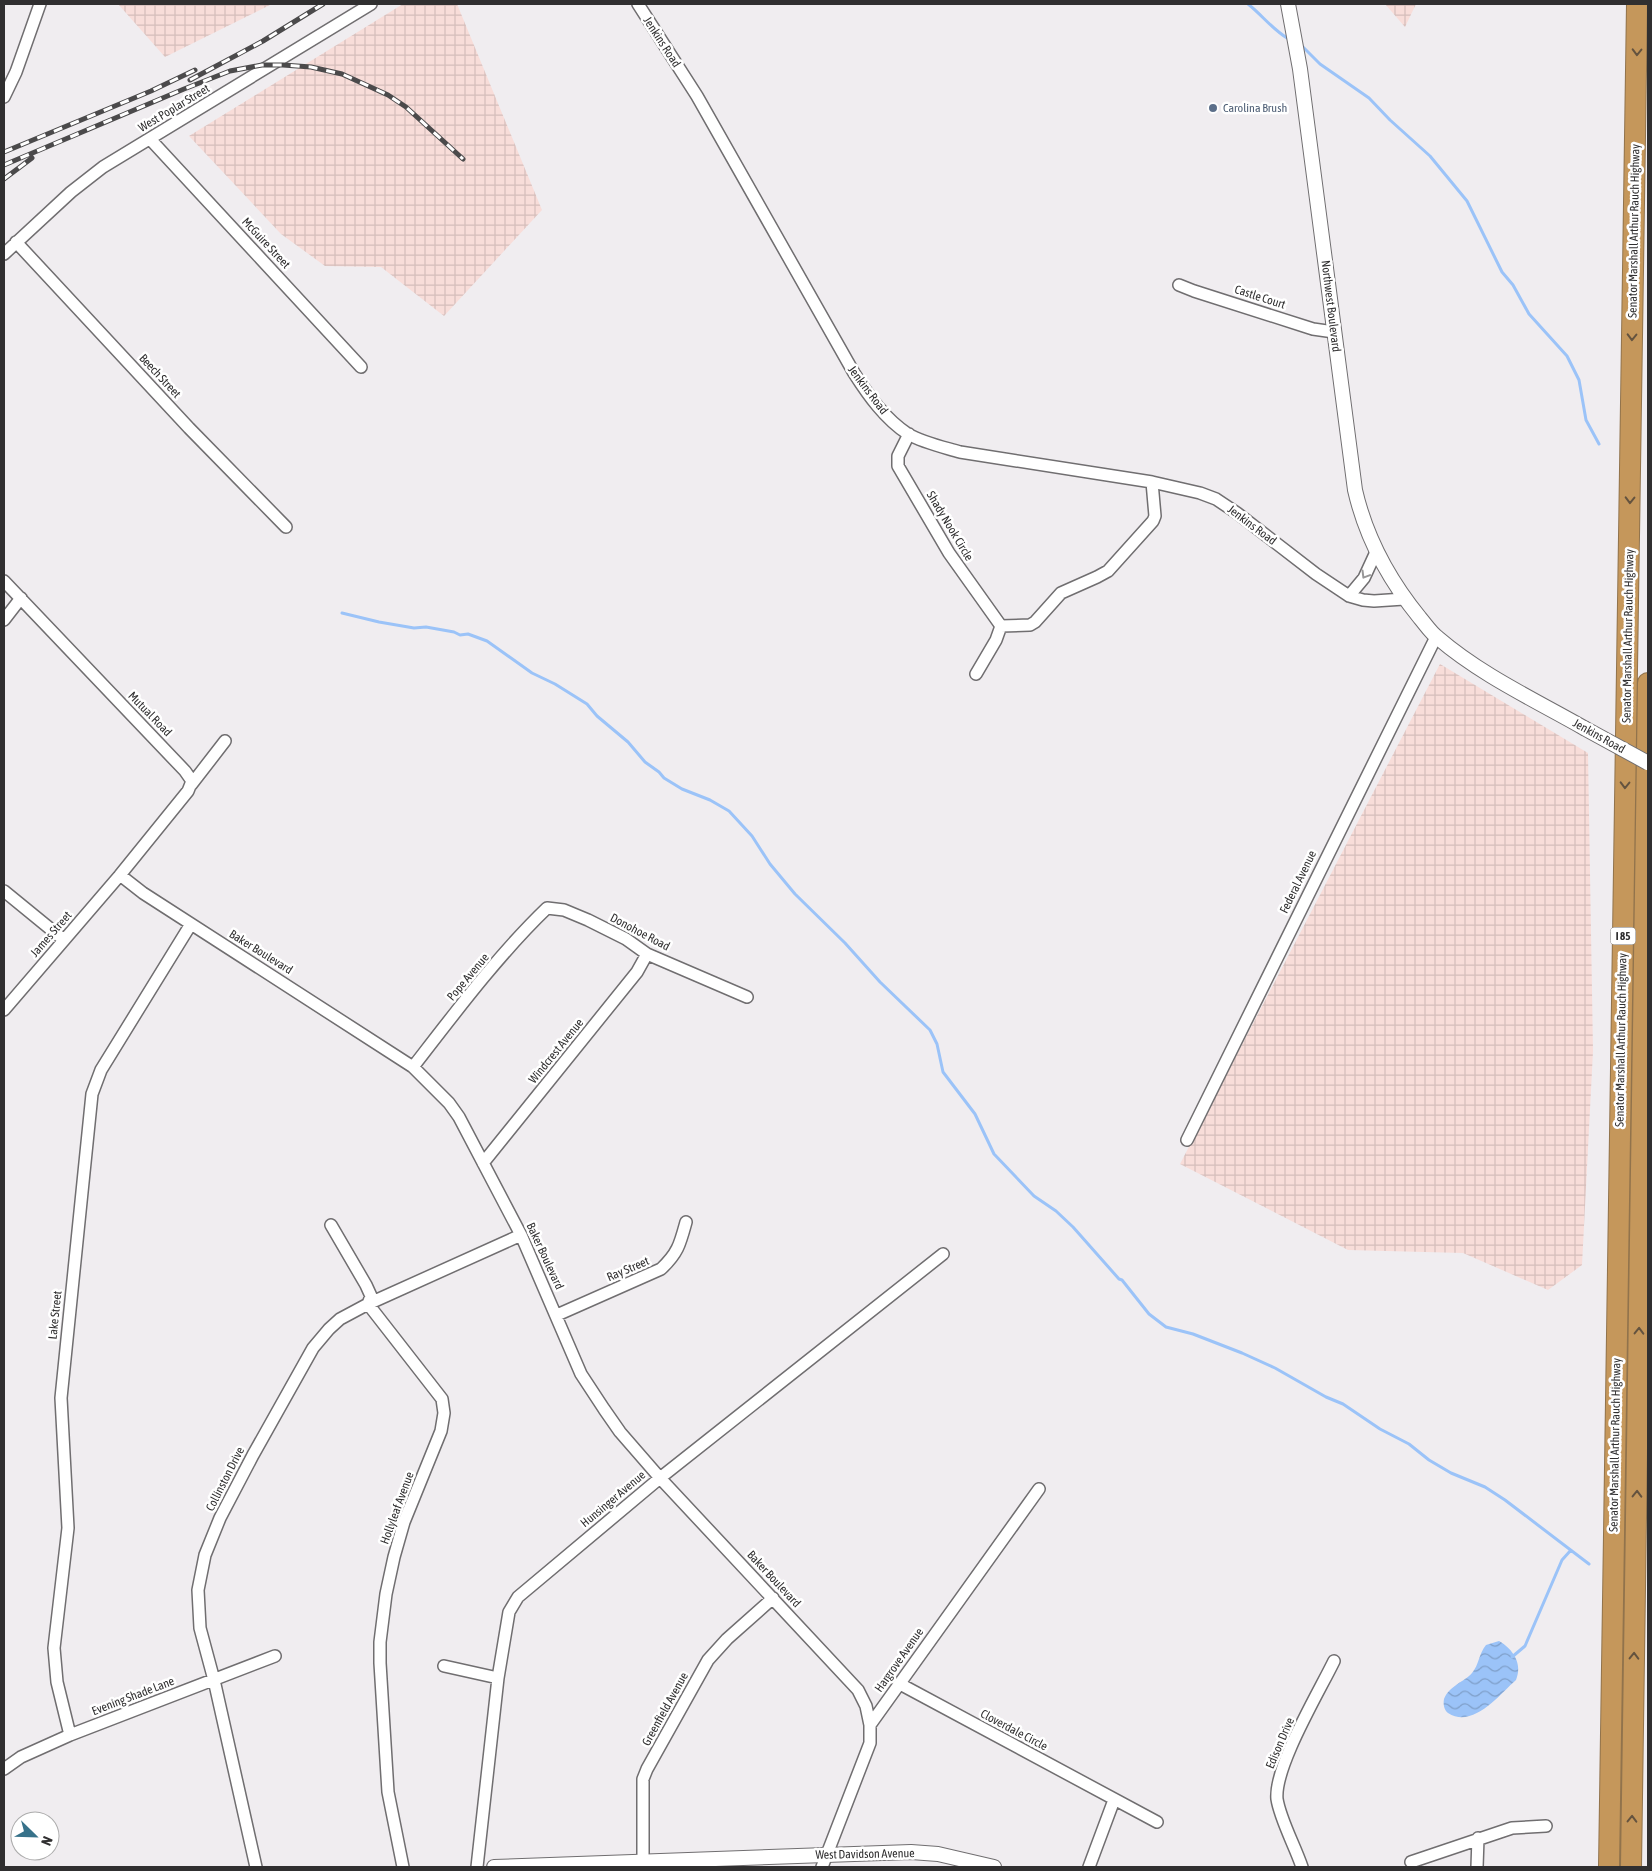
<svg xmlns="http://www.w3.org/2000/svg" width="1652" height="1871" viewBox="0 0 1652 1871" font-family="'Asap Condensed',sans-serif">
  <style>
    .industrial { fill: url(#industrial-grid) }
    .water { fill: url(#water-waves) }
    .lines { fill: none; stroke-linecap: round; stroke-linejoin: round }
    .stream { stroke: #9bc3f8; stroke-width: 3 }
    .minor-casing { stroke: #706e70; stroke-width: 14 }
    .tertiary-casing { stroke: #706e70; stroke-width: 16 }
    .motorway-casing { stroke: #91734c; stroke-width: 22 }
    .minor { stroke: #fff; stroke-width: 11 }
    .tertiary { stroke: #fff; stroke-width: 14 }
    .motorway { stroke: #c5975b; stroke-width: 20 }
    .rail-casing { stroke: #4b4a4b; stroke-width: 5 }
    .rail { stroke: #fff; stroke-width: 3; stroke-dasharray: 9; stroke-linecap: butt }
    .tertiary-bridge-casing { stroke: #706e70; stroke-width: 16; stroke-linecap: butt }
    .tertiary-bridge { stroke: #fff; stroke-width: 14 }
    .oneway { stroke: #64533f }
    .oneway2 { stroke: #989798 }
    .service-dot { fill: #5c6f8a; stroke: #fff; stroke-width: 2 }
    .labels { text-anchor: middle; dominant-baseline: central; stroke-width: 5; stroke-linejoin: round; paint-order: stroke }
    .shield { fill: #fff; stroke: #6e6d6e; stroke-width: 1 }
    .shield-label { font-size: 11px; font-weight: bold; fill: #302f30 }
    .street-label { font-size: 12px; fill: #302f30; stroke: #fff }
    .service-label { font-size: 12px; fill: #4e5e75; stroke: #fff; text-anchor: start }
  </style>
  <defs>
    <pattern id="industrial-grid" width="8" height="8" patternUnits="userSpaceOnUse" patternTransform="scale(1.25)"><rect width="8" height="8" fill="#f8ddd9"/><path d="M0 4h8M4 0v8" fill="none" stroke="#d5bebb"/></pattern>
    <pattern id="water-waves" width="16" height="10" patternUnits="userSpaceOnUse" patternTransform="scale(1.25)"><rect width="16" height="10" fill="#9bc3f8"/><path d="M0 5q4-4 8 0t8 0" fill="none" stroke="#7f9fc9"/></pattern>
  </defs>
  <rect width="100%" height="100%" fill="#f0edf0"/>
  <!-- industrial -->
  <path class="industrial" d="M118,4H272L165,57Z
    M403,4H457L542,210L444,316L381,267L325,266L281,234L189,136Z
    M1385,4H1416L1405,27Z
    M1440,664L1588,753L1593,1051L1582,1265L1548,1290L1463,1253L1348,1250L1180,1164Z"/>
  <!-- water -->
  <path class="water" d="M1499,1641C1513,1649 1523,1664 1516,1680C1499,1695 1473,1729 1448,1713C1444,1710 1443,1704 1444,1699C1449,1686 1464,1682 1472,1673C1479,1665 1479,1653 1486,1645Z"/>
  <g class="lines">
    <!-- stream -->
    <path class="stream" d="M1248,4C1262,15 1271,28 1287,38
      M1303,47L1320,64L1369,98L1390,120L1430,156L1467,201L1502,272L1513,285L1529,314L1567,356L1579,380L1586,420L1599,444
      M342,613L379,622L414,628L426,627L454,632L460,635L468,634L487,641L532,673L555,684L587,704L597,716L628,742L645,762L659,772L664,778L682,789L710,800L729,811L752,836L770,864L795,894L845,943L880,982L930,1030L937,1044L943,1072L975,1114L994,1154L1034,1196L1056,1211L1073,1227L1119,1279L1122,1280L1149,1314L1166,1327L1193,1334L1242,1353L1275,1368L1326,1397L1343,1404L1380,1429L1409,1444L1429,1460L1451,1473L1485,1487L1505,1500L1589,1564
      M1512,1657L1525,1646L1562,1560L1571,1550"/>
    <defs>
      <path id="minor" d="M638,4L697,96L854,373C868,395 885,419 908,434C924,443 943,447 960,452L1152,482L1200,493L1216,499L1237,513L1316,574L1349,596L1363,600L1374,601L1404,599
        M4,97L16,72L40,4
        M150,139L361,367
        M16,242L189,428L286,527
        M4,254L71,192L103,167L371,4
        M1179,285L1194,291L1313,329L1334,332
        M909,434L898,456V466L949,553L1001,626L996,640L976,674
        M4,581L185,771L192,781L188,791L120,875L4,1010
        M1349,596L1364,578L1376,552
        M4,620L21,598
        M1001,626L1030,625L1035,622L1061,593L1097,577L1108,571L1153,521L1155,516L1152,482
        M191,785L225,741
        M120,875L143,893L413,1067L449,1103L459,1117L521,1235L581,1374L604,1409L620,1432L660,1478L858,1690L866,1706L870,1725
        M4,891L64,940
        M413,1067C454,1014 499,954 547,908L564,910L588,920L626,939L647,954L747,997
        M1187,1140L1436,637
        M483,1163L637,972L647,954
        M331,1225L366,1285L371,1296L368,1304L442,1399L444,1413L441,1431L404,1522L394,1557L386,1594L380,1642V1663L388,1792L403,1867
        M557,1315L661,1269C678,1253 680,1244 686,1222
        M444,1666L498,1678
        M900,1684L1157,1822
        M70,1735L57,1682L54,1648L68,1528L61,1398L92,1094L101,1070L191,924
        M4,1769L21,1757L70,1735L275,1656
        M643,1862V1779L647,1769L708,1660L727,1639L773,1598
        M1411,1862L1512,1828L1546,1826
        M256,1867L214,1680L200,1628L198,1590L205,1555L220,1518L253,1455L313,1348L329,1329L340,1319L368,1304L521,1235
        M477,1867L498,1678L509,1612L518,1597L660,1478L943,1254
        M822,1867L870,1743V1725L1039,1489
        M1089,1867L1114,1800
        M1302,1867C1295,1846 1280,1819 1277,1799C1274,1767 1319,1692 1334,1661
        M1477,1867L1478,1838"/>
      <path id="tertiary" d="M1288,4L1300,69L1355,490C1366,538 1389,580 1420,618C1426,625 1431,633 1438,638C1481,675 1535,700 1584,728
        M494,1867L911,1852L938,1854L994,1867"/>
      <path id="motorway" d="M1609,1867L1637,4
        M1631,1867L1648,683"/>
    </defs>
    <!-- minor casing -->
    <use href="#minor" class="minor-casing"/>
    <!-- tertiary casing -->
    <use href="#tertiary" class="tertiary-casing"/>
    <!-- motorway casing -->
    <use href="#motorway" class="motorway-casing"/>
    <!-- minor -->
    <use href="#minor" class="minor"/>
    <!-- tertiary -->
    <use href="#tertiary" class="tertiary"/>
    <!-- motorway -->
    <use href="#motorway" class="motorway"/>
    <defs>
      <path id="rail" d="M190,80L263,41L323,4
        M4,152L151,91L195,70
        M4,165L184,89L230,71L262,65H283L311,67L342,74L388,95L406,107L463,159
        M4,179L32,158"/>
    </defs>
    <!-- rail casing -->
    <use href="#rail" class="rail-casing"/>
    <!-- rail -->
    <use href="#rail" class="rail"/>
    <defs>
      <path id="tertiary-bridge" d="M1584,728L1648,763"/>
    </defs>
    <!-- tertiary-bridge casing -->
    <use href="#tertiary-bridge" class="tertiary-bridge-casing"/>
    <!-- tertiary-bridge -->
    <use href="#tertiary-bridge" class="tertiary-bridge"/>
  </g>
  <!-- one-way arrows -->
  <defs><path id="oneway-chevron" d="M-2-3.5L2.5 0L-2 3.5" fill="none" stroke-width="1.6" stroke-linecap="round" stroke-linejoin="round" transform="scale(1.25)"/></defs>
  <g class="oneway">
    <use href="#oneway-chevron" transform="translate(1637 52) rotate(91)"/>
    <use href="#oneway-chevron" transform="translate(1632 337) rotate(91)"/>
    <use href="#oneway-chevron" transform="translate(1630 500) rotate(91)"/>
    <use href="#oneway-chevron" transform="translate(1625 785) rotate(91)"/>
    <use href="#oneway-chevron" transform="translate(1639 1331) rotate(-89)"/>
    <use href="#oneway-chevron" transform="translate(1637 1494) rotate(-89)"/>
    <use href="#oneway-chevron" transform="translate(1634 1656) rotate(-89)"/>
    <use href="#oneway-chevron" transform="translate(1632 1819) rotate(-89)"/>
  </g>
  <use class="oneway2" href="#oneway-chevron" transform="translate(1365 575) rotate(121)"/>
  <!-- markers -->
  <circle class="service-dot" cx="1213" cy="108" r="5"/>
  <g class="labels">
    <!-- shield labels -->
    <rect class="shield" x="1610.5" y="927.5" width="25" height="17" rx="4"/>
    <g class="shield-label">
      <text x="1623" y="936">I 85</text>
    </g>
    <!-- street labels -->
    <g class="street-label">
      <text transform="translate(662 42) rotate(57)">Jenkins Road</text>
      <text transform="translate(174 108) rotate(-31)">West Poplar Street</text>
      <text transform="translate(1634 231) rotate(-89)">Senator Marshall Arthur Rauch Highway</text>
      <text transform="translate(266 243) rotate(47)">McGuire Street</text>
      <text transform="translate(1260 297) rotate(18)">Castle Court</text>
      <text transform="translate(1331 306) rotate(83)">Northwest Boulevard</text>
      <text transform="translate(160 376) rotate(47)">Beech Street</text>
      <text transform="translate(868 390) rotate(53)">Jenkins Road</text>
      <text transform="translate(1252 525) rotate(37)">Jenkins Road</text>
      <text transform="translate(950 526) rotate(59)">Shady Nook Circle</text>
      <text transform="translate(1628 636) rotate(-89)">Senator Marshall Arthur Rauch Highway</text>
      <text transform="translate(150 714) rotate(46)">Mutual Road</text>
      <text transform="translate(1599 736) rotate(29)">Jenkins Road</text>
      <text transform="translate(1298 882) rotate(-64)">Federal Avenue</text>
      <text transform="translate(640 932) rotate(28)">Donohoe Road</text>
      <text transform="translate(51 934) rotate(-49)">James Street</text>
      <text transform="translate(261 952) rotate(32)">Baker Boulevard</text>
      <text transform="translate(468 977) rotate(-50)">Pope Avenue</text>
      <text transform="translate(1621 1040) rotate(-89)">Senator Marshall Arthur Rauch Highway</text>
      <text transform="translate(556 1051) rotate(-51)">Windcrest Avenue</text>
      <text transform="translate(545 1256) rotate(65)">Baker Boulevard</text>
      <text transform="translate(628 1269) rotate(-23)">Ray Street</text>
      <text transform="translate(55 1315) rotate(-84)">Lake Street</text>
      <text transform="translate(1615 1445) rotate(-89)">Senator Marshall Arthur Rauch Highway</text>
      <text transform="translate(225 1479) rotate(-63)">Collinston Drive</text>
      <text transform="translate(613 1499) rotate(-40)">Hunsinger Avenue</text>
      <text transform="translate(397 1508) rotate(-70)">Hollyleaf Avenue</text>
      <text transform="translate(774 1579) rotate(47)">Baker Boulevard</text>
      <text transform="translate(899 1660) rotate(-55)">Hargrove Avenue</text>
      <text transform="translate(133 1696) rotate(-21)">Evening Shade Lane</text>
      <text transform="translate(665 1709) rotate(-61)">Greenfield Avenue</text>
      <text transform="translate(1014 1730) rotate(28)">Cloverdale Circle</text>
      <text transform="translate(1280 1743) rotate(-67)">Edison Drive</text>
      <text transform="translate(865 1854) rotate(-1)">West Davidson Avenue</text>
    </g>
    <!-- service labels -->
    <g class="service-label">
      <text x="1223" y="108">Carolina Brush</text>
    </g>
  </g>
  <!-- border -->
  <rect width="1652" height="1871" fill="none" stroke="#302f30" stroke-width="10"/>
  <!-- north arrow -->
  <g transform="translate(35 1836) rotate(113)"><circle r="24" fill="#ffffff" stroke="#acacac"/>
  <path d="M0-4L9 19L0 12L-9 19Z" fill="#37728a"/>
  <text y="-8" font-size="14" font-weight="bold" text-anchor="middle" fill="#302f30">N</text>
  </g>
</svg>
